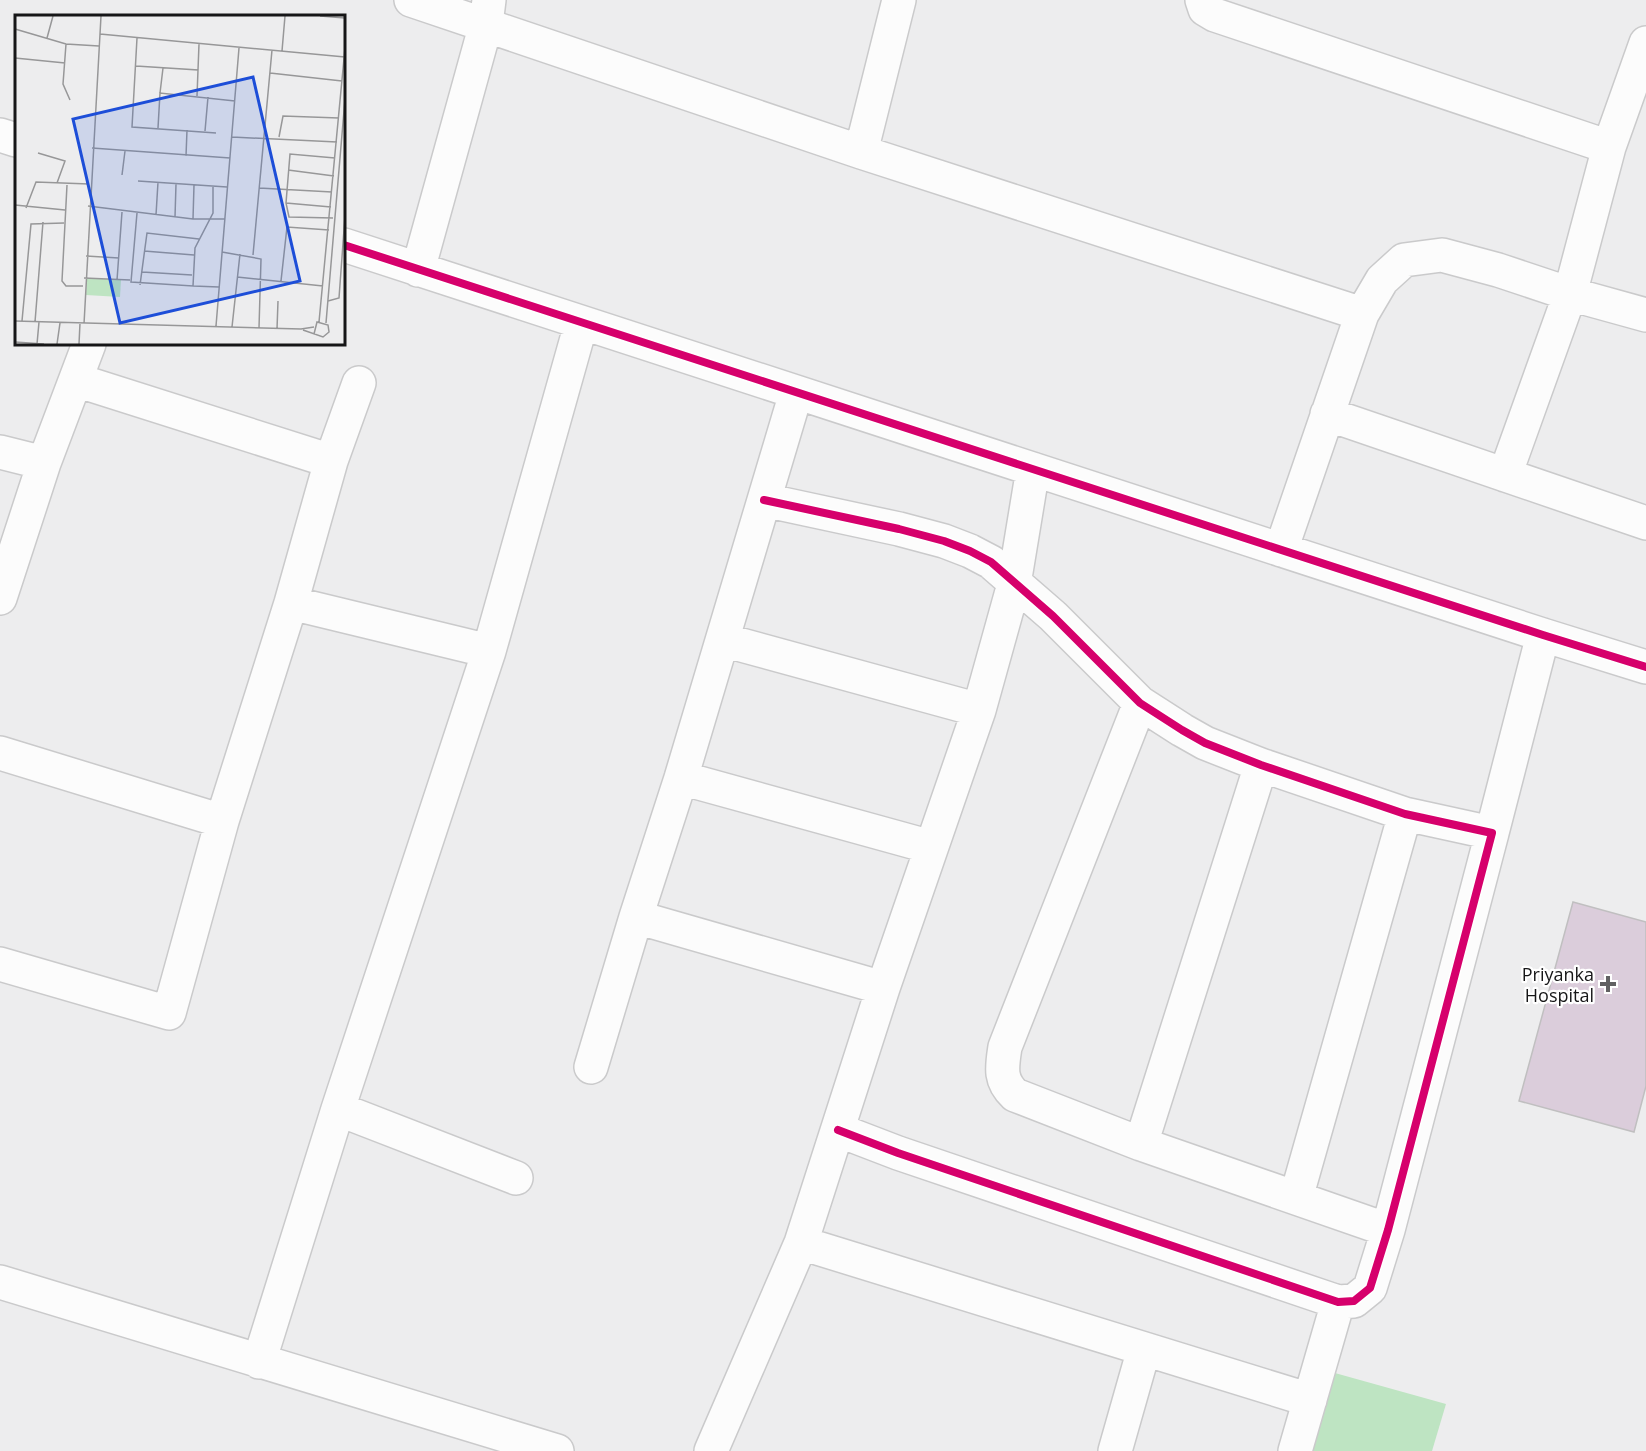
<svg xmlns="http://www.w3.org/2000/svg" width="1646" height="1451" viewBox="0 0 1646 1451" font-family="'Open Sans',sans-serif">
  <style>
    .green { fill: #bee4c2 }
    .building { fill: #dbcddb; stroke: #c0bfc0; stroke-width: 1.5 }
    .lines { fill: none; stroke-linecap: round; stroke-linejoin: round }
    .minor-casing { stroke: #cacacb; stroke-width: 36 }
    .minor { stroke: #fcfcfc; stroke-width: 33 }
    .cycleway-casing { stroke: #fff; stroke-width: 11 }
    .cycleway { stroke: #d6006c; stroke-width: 8 }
    .poi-dot { fill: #616162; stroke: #fff; stroke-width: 2 }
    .labels { text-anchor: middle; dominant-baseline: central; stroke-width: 4.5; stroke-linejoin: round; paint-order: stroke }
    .poi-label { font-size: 18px; fill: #161617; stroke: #fff; text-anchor: end }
    .inset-road { fill: none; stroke: #979798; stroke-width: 1.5 }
    .view { fill: #1d4ed8; fill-opacity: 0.15; stroke: #1d4ed8; stroke-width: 3 }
    .inset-edge { fill: none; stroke: #161617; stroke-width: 3 }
  </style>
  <rect width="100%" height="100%" fill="#ededee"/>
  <!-- green -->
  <path class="green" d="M1317,1368L1446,1404L1432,1451H1293Z"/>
  <!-- building -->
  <path class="building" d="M1573,902L1646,922V1086L1634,1132L1519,1101Z"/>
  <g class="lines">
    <defs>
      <path id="minor" d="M411,0L861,152L1362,314
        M1202,0L1205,9L1215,15L1609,147
        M0,135L16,140
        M861,152L899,0
        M344,245L1543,635L1646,667
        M418,270L486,24L489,0
        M76,380L331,461
        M1327,414L1646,523
        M0,452L44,463
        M1505,475L1570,294L1609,147L1646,43
        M764,500L899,529L944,541L970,551L991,562L1053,616L1140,703L1182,730L1205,743L1261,765L1405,814L1492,833L1388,1230L1370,1288L1354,1301L1338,1302L898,1153L838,1130
        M1281,550L1362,314L1382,280L1404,260L1442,255L1498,270L1570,294L1646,315
        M0,598L44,463L89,344
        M291,603L489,651
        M723,640L979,710
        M1140,703L1005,1047C1002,1067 999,1080 1015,1095L1141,1144L1388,1230
        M0,753L222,821
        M681,778L931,847
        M1492,833L1543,635
        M636,917L883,988
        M0,964L169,1013L222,821L291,603L331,461L359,383
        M591,1067L636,917L681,778L796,393
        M338,1109L516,1178
        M1141,1144L1261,765
        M1296,1198L1405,814
        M801,1243L1310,1400
        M0,1282L557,1451
        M259,1362L338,1109L489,651L581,324
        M711,1451L801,1243L883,988L979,710L1014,584L1033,469
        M1115,1451L1144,1349
        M1295,1451L1338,1302"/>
    </defs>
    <!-- minor casing -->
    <use href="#minor" class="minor-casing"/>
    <!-- minor -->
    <use href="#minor" class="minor"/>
    <defs>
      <path id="cycleway" d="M344,245L1543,635L1646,667
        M764,500L899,529L944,541L970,551L991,562L1053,616L1140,703L1182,730L1205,743L1261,765L1405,814L1492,833L1388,1230L1370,1288L1354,1301L1338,1302L898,1153L838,1130"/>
    </defs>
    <!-- cycleway casing -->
    <use href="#cycleway" class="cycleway-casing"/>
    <!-- cycleway -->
    <use href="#cycleway" class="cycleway"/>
  </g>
  <!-- markers -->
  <path class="poi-dot" d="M1605 975h6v6h6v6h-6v6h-6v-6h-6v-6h6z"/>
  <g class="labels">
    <!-- poi labels -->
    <g class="poi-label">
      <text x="1594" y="974">Priyanka<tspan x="1594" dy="21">Hospital</tspan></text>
    </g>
  </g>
  <!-- overview -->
  <g transform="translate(15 15)">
    <rect width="330" height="330" fill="#ededee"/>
    <path d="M72,263L106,265L105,282L71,280Z" fill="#bee4c2"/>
    <path class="inset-road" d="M305,1L330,3M0,14L51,29L84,31M85,19L330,42M32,23L38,1M122,23L117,112L201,118M51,29L48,69L55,85M267,36L270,1M0,43L50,48M121,51L183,55L182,81M183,55L184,29M255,58L327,66M145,78L148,53M143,113L145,78L220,86M190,116L193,82M217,122L322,127M264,122L268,101L324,103M77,133L215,143M23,138L50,146L42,168M171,141L172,115M273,155L319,161M107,160L110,136M123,166L212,172M52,170L47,266L51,271H68M244,173L317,177M271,188L316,192M0,190L50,195M73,191L178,204H210M11,193L21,167L74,169M122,198L116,267L178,271L180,233L198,198V171M141,200L143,167M160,202L161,169M318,203L274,202L271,188L275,139L320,143M178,204L179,170M129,236L179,240M207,237L246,244L244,313M238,240L257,35M71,241L104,243M127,257L177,260M222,262L308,271M69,263L115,265M102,265L107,197M266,266L272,212L314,215M125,270L132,218L184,224M178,271L204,272M313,286L324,283L330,201M0,306L286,314L299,312M7,306L16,209L49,208M20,307L28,207M304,307L330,33M311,308L330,84M69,309L86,1M201,311L224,33M217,312L225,239M262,314L263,286M288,315L308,322L314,317L313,310L302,307L299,319M0,327L29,329M22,329L24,307M42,329L45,308M64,329L65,308"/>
    <path class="view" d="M238,62L285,266L105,308L58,104Z"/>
    <rect width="330" height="330" class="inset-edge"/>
  </g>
</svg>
